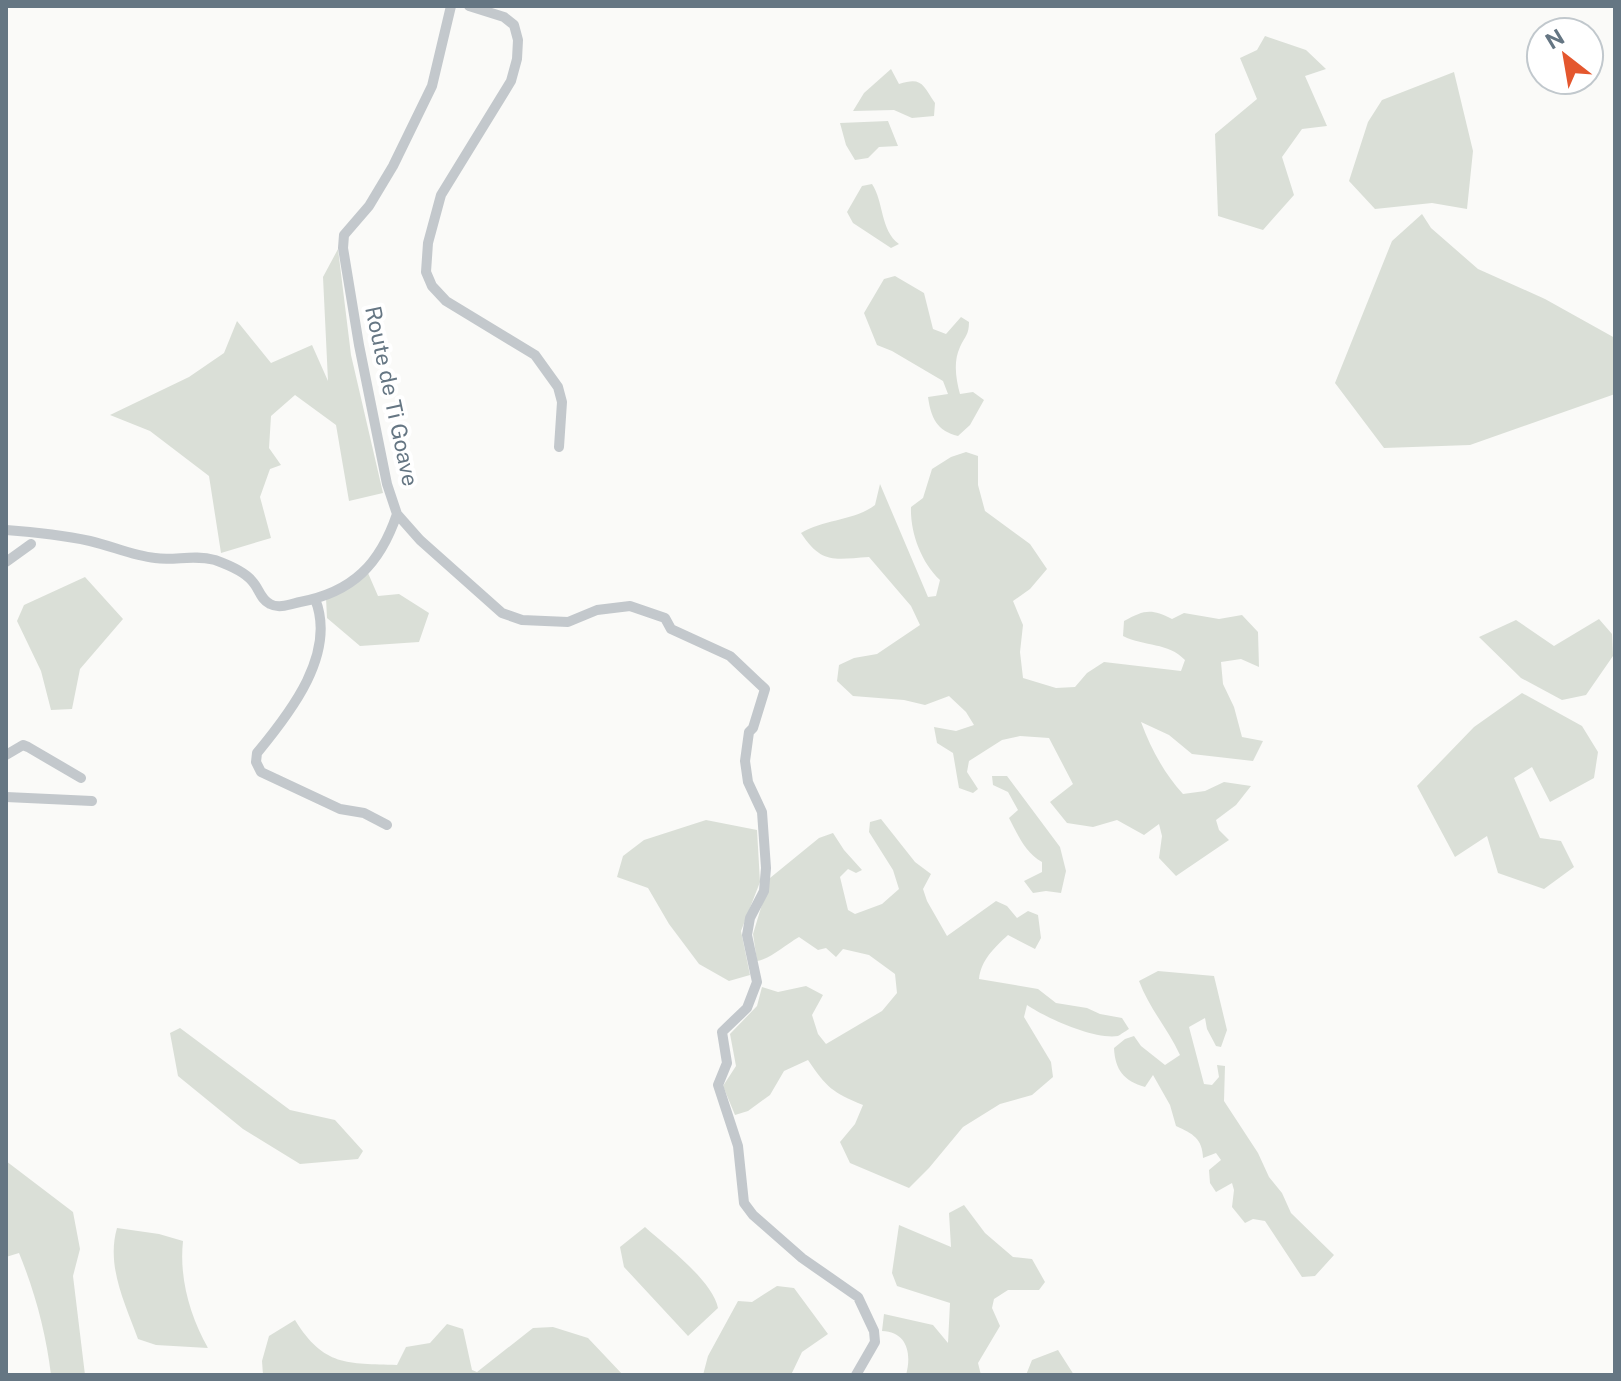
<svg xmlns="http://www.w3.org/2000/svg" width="1621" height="1381" viewBox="0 0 1621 1381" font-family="'Public Sans',sans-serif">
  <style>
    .green { fill: #dadfd7 }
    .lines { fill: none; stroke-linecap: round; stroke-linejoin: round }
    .minor { stroke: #c3c8cc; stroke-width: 10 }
    .labels { text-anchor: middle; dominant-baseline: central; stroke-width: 8; stroke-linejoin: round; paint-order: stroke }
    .street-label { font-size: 22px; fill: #657683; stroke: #fff }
  </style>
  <rect width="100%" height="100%" fill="#fafaf8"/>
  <!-- green -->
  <path class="green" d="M1265,36L1306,50L1326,69L1305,76L1327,126L1302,129L1282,157L1294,195L1263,230L1218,216L1215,134L1257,99L1240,58L1257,50Z
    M891,69L899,84C922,77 922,84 935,103L934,116L912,118L894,110L853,111L864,93Z
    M1454,72L1473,151L1467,209L1432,203L1375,209L1349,181L1368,122L1382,100Z
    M888,121L898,146L879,147L868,158L855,160L846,145L840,123Z
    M872,184C884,202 880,230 899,244L891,248L853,223L847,212L862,186Z
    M1422,214L1431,228L1478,269L1545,299L1615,338V394L1470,445L1384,448L1335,383L1392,241Z
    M338,249L351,355L383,493L349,501L336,425L295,395L271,416L269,448L281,465L270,469L260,497L271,538L221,553L209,476L150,431L110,415L189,377L224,353L237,321L271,363L312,345L328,381L323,277Z
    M895,276L924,293L933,329L946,334L961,317L969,322C969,335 965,336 960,347C953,362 956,379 960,394L973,392L984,400L970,425L958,436C937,431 931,418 928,397L948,394L943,381L892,351L877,345L864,313L884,279Z
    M966,452L978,456V485L985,511L1030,544L1047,569L1030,589L1013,601L1023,625L1020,652L1023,678L1056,688L1075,687L1087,673L1104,662L1181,671L1185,660C1168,642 1145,647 1123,636L1124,621C1144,610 1151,608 1172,619L1184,613L1219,619L1242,615L1258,632L1259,667L1241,659L1221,662L1223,684L1234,707L1242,737L1263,741L1253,761L1192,754L1169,735L1141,722C1151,749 1164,773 1183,794L1205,791L1224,782L1251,786L1236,805L1216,820L1219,830L1229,840L1176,876L1159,858L1162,836L1159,824L1144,835L1117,820L1093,827L1067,823L1050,802L1073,784L1049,738L1020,736L1002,740L969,761L967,772L978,789L973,793L959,788L953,753L937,743L934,727L956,731L974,725L966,712L949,696L925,705L904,700L853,696L837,681L839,665L854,658L877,654L920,625L911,606L869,557C835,559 822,565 801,533C824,519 854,521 875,505L880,484L928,597L936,596L940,580C921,562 910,532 911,507L923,498L932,469L951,457Z
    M368,573L378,596L399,594L429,613L419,642L360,646L327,618L326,598Z
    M85,577L123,619L80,669L72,709L51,710L41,671L17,621L24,605Z
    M1599,619L1612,634L1613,656L1586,695L1562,700L1521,678L1479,637L1516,620L1554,646Z
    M1522,693L1582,726L1598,752L1594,778L1550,802L1532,767L1514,778L1540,838L1561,841L1574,867L1544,889L1498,873L1487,836L1455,857L1417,786L1474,727Z
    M992,776H1007L1060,847L1066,871L1061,893L1046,891L1033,893L1024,881L1042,872V862C1025,853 1018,835 1009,818L1018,810L1008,792L993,785Z
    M881,819L915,862L931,874L923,889L927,901L947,936L996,901L1007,906L1017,918L1028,911L1038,915L1041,938L1035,949L1008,935C994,948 981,960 979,979L1038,989L1056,1003L1087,1008L1100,1014L1122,1018L1129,1029C1127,1030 1120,1035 1118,1036C1095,1040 1046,1018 1027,1005L1024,1017L1051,1062L1053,1077L1032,1095L1000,1104L963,1127L929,1168L909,1188L850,1163L840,1142L855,1124L863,1105C832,1092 827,1088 808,1060L784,1071L770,1095L748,1111L735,1115L723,1086L736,1066L730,1034L757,1006L762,987L778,992L806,986L823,995L812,1015L818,1034L826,1044L882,1011L897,993L895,974L869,955L843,949L836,957L826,948L818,950L799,937C785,945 772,958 757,961L753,934L770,878L819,838L833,833L844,850L862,870L856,873L848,869L840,877L848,910L855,914L882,904L899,889L893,870L869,832L870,822Z
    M706,820L757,830L760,882L741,931L750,975L729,981L699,964L669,924L648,888L617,877L623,856L644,840Z
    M1158,971L1214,976L1227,1030L1221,1047L1216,1046L1207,1029L1205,1018L1189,1027L1204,1084L1212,1085L1219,1077L1217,1065L1225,1066L1224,1101L1258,1153L1269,1177L1282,1193L1291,1213L1334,1255L1315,1276L1302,1277L1265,1221L1253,1219L1245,1223L1232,1207L1234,1190L1232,1183L1216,1192L1210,1183L1209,1170L1221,1160L1216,1153L1203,1158C1202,1138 1193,1134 1176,1126L1170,1105L1153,1075L1145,1087C1124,1081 1115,1070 1114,1048L1125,1039L1134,1036L1141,1046L1165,1065L1180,1055C1168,1029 1149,1008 1139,981Z
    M180,1028L290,1110L335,1120L363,1151L358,1159L300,1164L243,1129L178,1076L170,1033Z
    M6,1161L73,1212L80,1249L73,1276L85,1375H51C46,1333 35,1292 19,1253L6,1257Z
    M964,1205L985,1233L1013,1257L1032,1259L1045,1282L1039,1290H1008L994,1299L992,1308L1000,1326L978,1363L981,1375H906C912,1353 907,1332 882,1331L884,1314L933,1325L948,1343L950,1303L897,1286L892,1273L899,1225L951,1247L949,1213Z
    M645,1227C666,1246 713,1281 718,1308L688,1336L624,1267L620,1247Z
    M117,1228L159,1234L183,1241C179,1278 190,1316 208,1348L156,1345L138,1339C125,1303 106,1266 117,1228Z
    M777,1286L794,1288L828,1334L802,1352L791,1375H703L708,1356L738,1301L752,1302Z
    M295,1320C324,1367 347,1363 397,1365L406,1347L430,1343L447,1324L463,1329L472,1370L477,1372L533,1328L553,1327L588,1338L623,1375H263L262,1361L269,1336Z
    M1058,1350L1074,1375H1026L1032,1360Z"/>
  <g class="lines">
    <!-- minor -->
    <path class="minor" d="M451,6L432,86L393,166L369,206L344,235L343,248L359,345L387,484L397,514L420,540L502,613L522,620L568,622L597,610L630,606L665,618L671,629L730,656L765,689L753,728L749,732L745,761L748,782L762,812L766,868L764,891L750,918L747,935L757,982L747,1008L722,1032L727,1063L718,1085L738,1146L744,1203L753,1215L802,1258L858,1297L874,1331L875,1342L856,1375
      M469,6L504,17L514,25L518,40L517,59L511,81L441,195L428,243L426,272L432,286L446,301L535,355L558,387L562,402L559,447
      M6,530C34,532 62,535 90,541C112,546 133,556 155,558C175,561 193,554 215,560C226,564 245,572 252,581C259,588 260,599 270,604C279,609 291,604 300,602C353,592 380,564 397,514
      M6,562L31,544
      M315,599C337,653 291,712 257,753L256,762L261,772L340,809L364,813L387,825
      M6,755L23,745L28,747L81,778
      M6,797L92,801"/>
  </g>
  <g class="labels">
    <!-- street labels -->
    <g class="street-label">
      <text transform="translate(392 396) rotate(78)">Route de Ti Goave</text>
    </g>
  </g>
  <!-- border -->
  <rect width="1621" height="1381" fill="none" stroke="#657683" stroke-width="16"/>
  <!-- north arrow -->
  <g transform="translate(1565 56) rotate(329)"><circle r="38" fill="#ffffff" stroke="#c1c8cd" stroke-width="2"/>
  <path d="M0-6L14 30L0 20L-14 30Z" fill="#e4572e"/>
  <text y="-12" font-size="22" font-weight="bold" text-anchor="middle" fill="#657683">N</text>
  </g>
</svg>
